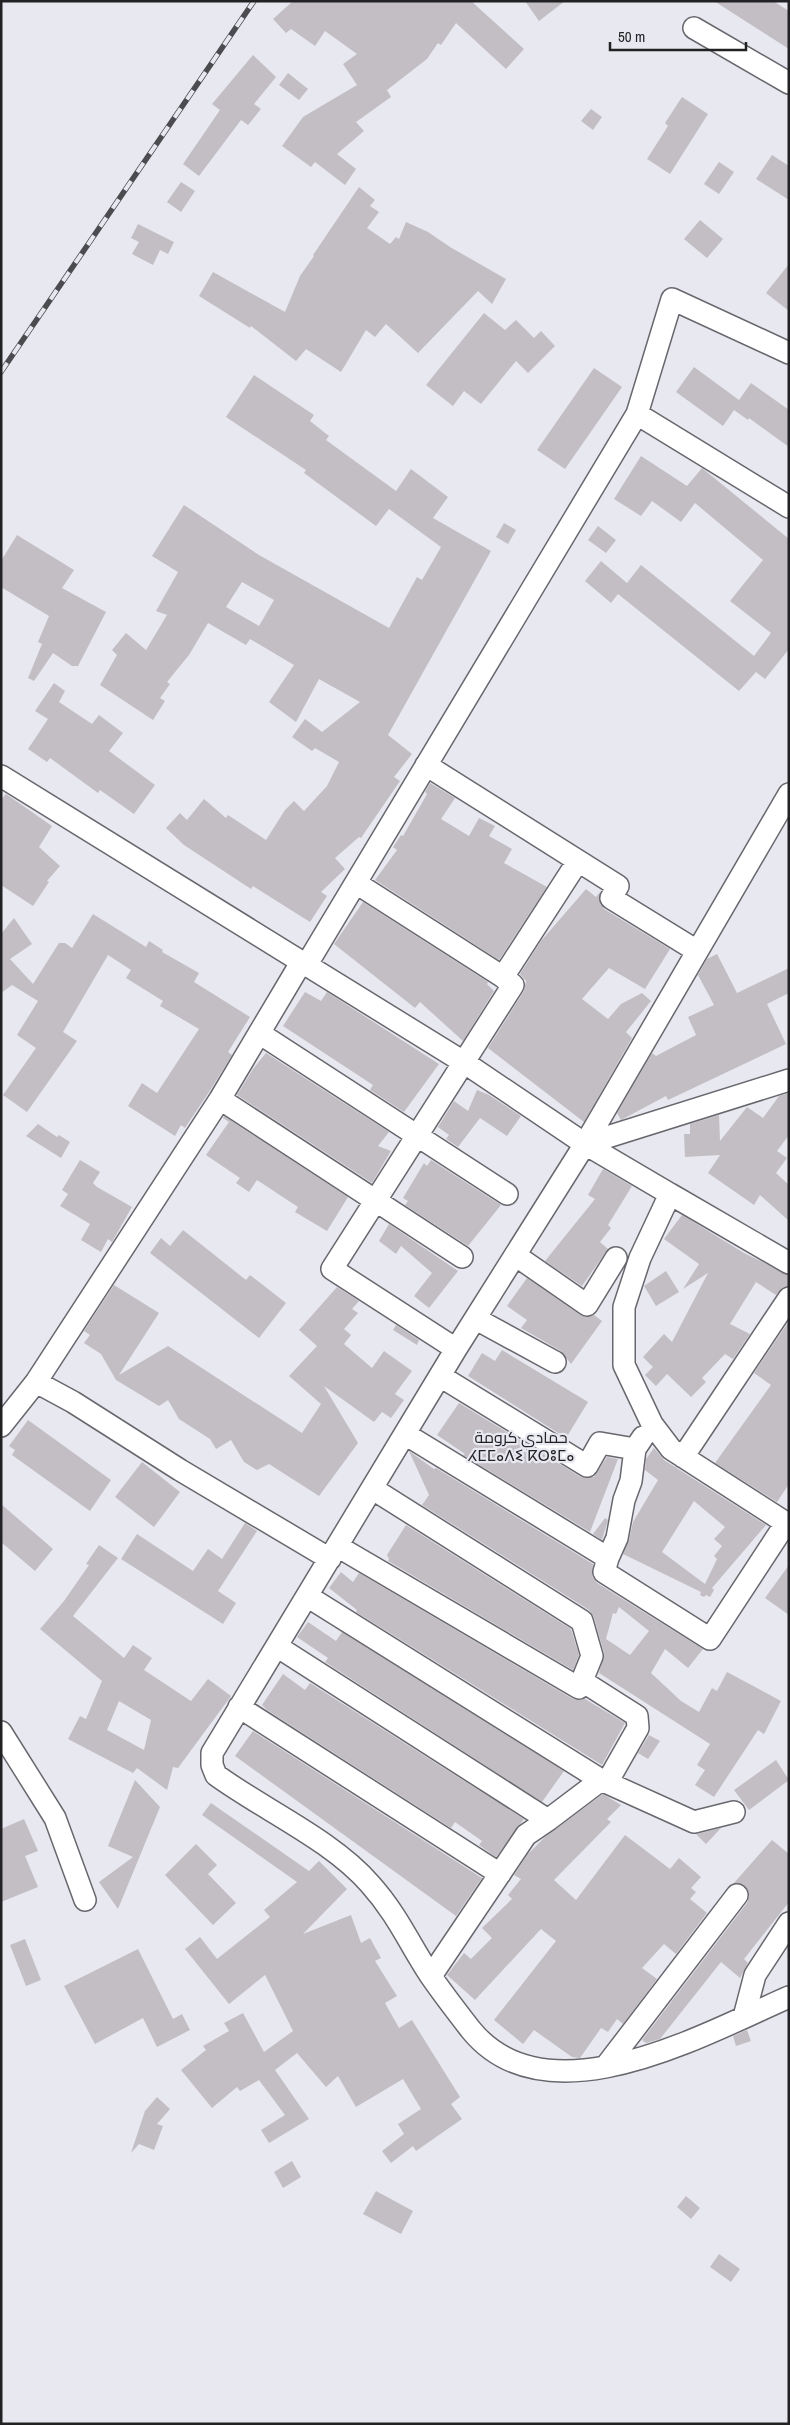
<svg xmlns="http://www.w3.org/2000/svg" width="790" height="2425" viewBox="0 0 790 2425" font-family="'Archivo Narrow',Cairo,'Noto Sans Tifinagh',sans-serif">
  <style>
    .building { fill: #c3bec4; fill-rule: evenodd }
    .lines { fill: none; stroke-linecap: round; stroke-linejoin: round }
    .minor-casing { stroke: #68676e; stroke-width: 24 }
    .minor { stroke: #fff; stroke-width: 21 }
    .rail-casing { stroke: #4c4c50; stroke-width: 5.5 }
    .rail { stroke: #e8e8f0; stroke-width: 4; stroke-dasharray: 11; stroke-linecap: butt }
    .labels { text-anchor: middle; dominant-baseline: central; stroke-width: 4.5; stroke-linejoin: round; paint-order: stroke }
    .quarter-label { font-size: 16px; fill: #222225; stroke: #e8e8f0 }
  </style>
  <rect width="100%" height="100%" fill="#e8e8f0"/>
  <!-- building -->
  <path class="building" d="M293,1H471L524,49L506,69L456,23L441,45L438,43L427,59L387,90L391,97L356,122L364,131L337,154L356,169L345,185L315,162L311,167L282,146L303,117L357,85L343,64L357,54L325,31L315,46L291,29L286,33L273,19Z
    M525,1H565L539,21Z
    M714,1H773L789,11V49Z
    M253,55L276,77L254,104L261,109L248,125L241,120L199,176L183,164L220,110L212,104Z
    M288,73L308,89L299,100L279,85Z
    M682,97L708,114L670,174L647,159L668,126L665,123Z
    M591,109L602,117L593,130L581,121Z
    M772,155L789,166V200L756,179Z
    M719,162L734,172L719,194L704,184Z
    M181,182L195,191L181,212L167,202Z
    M359,187L375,200L370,206L379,212L367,228L390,244L396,237L399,239L406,222L428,232L450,247L506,279L492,304L478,291L418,353L386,324L375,337L366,330L341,372L306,349L296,361L251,326L250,328L199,296L213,272L285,312L300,276L314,256L313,255Z
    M700,220L723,239L707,258L684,239Z
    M138,224L174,242L168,254L160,250L153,265L132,254L139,242L131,238Z
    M789,264V311L766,293Z
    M484,313L505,330L516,320L534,338L541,331L555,346L528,373L516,361L481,404L464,391L453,406L426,385Z
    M694,367L739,400L751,383L789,410V447L749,418L748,420L734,410L723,426L676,392Z
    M594,368L622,387L565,469L537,450Z
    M254,375L314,415L310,421L329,436L326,440L396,491L411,469L448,497L433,518L491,551L388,735L412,754L394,777L400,781L361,838L359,837L335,858L345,869L321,892L327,896L310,922L253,886L251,889L184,845L166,828L180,813L187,820L204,799L226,818L228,815L266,840L285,810L294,801L304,811L327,786L339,762L315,748L312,751L292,737L305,719L322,732L360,702L319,679L296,722L269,702L294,665L250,639L246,645L208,623L189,655L167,682L170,684L160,698L165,701L153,720L100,685L117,655L112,650L126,633L146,650L167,615L156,611L178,572L152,556L184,505L259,555L389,628L417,577L422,580L441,547L389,509L376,526L304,473L306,470L226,417ZM242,582L274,600L259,626L226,607Z
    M641,456L687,486L702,468L789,539V649L765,679L756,672L739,691L618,594L611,603L585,581L601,561L627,583L641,565L754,656L771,633L730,601L763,560L695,503L681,522L652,501L641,516L614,499Z
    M504,523L516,530L508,544L496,537Z
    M598,526L616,540L606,553L588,540Z
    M17,535L74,570L62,588L106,612L78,666H72L53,653L34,681L28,678L42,644L38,642L49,616L1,587V561Z
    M54,683L65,691L59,702L92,724L99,715L123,733L109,751L155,785L134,814L100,790L98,793L50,758L47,762L28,749L48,719L35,711Z
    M430,783L455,798L441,819L469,836L479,818L495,826L489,836L512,849L504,863L547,887L499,960L375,880L397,850L393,847L401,835L403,836L427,794L425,792Z
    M6,794L52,826L39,847L60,866L47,881L49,882L33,906L1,885V800Z
    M586,889L596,897L600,892V904L604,909L670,949L645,989L609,968L582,999L608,1019L621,1004L642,993L651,1001L626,1032L632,1038L584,1122L488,1048L524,991L526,981L520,974L541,941Z
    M363,902L488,982L487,984L494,991L463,1041L420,1002L415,1008L334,944Z
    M93,914L146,947L149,941L163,950L162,952L199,973L194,982L250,1017L228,1052L232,1055L209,1092L185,1128L181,1125L175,1136L128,1106L142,1083L157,1093L199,1029L160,1006L163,1001L126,978L131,970L108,955L63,1032L77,1041L27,1112L3,1095L36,1048L17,1035L38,1001L12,985L1,993V934L14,918L32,944L10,959L33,984L59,943H65L72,948Z
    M717,954L737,993L789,968V993L767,1004L786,1044L668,1100L666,1096L621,1120L617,1113L652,1053L656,1056L696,1035L688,1017L714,1005L698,975L707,959Z
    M305,992L321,1001L327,992L439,1064L404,1112L370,1090L373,1085L283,1026Z
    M266,1053L389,1132L378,1146L391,1151L372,1183L237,1095L253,1069Z
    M477,1090L489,1095L521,1116L507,1136L480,1118L458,1147L446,1139L449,1135L438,1127L454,1101L468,1111Z
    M789,1093V1135L777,1151L787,1158L776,1173L789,1185V1221L760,1195L754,1205L708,1173L720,1155L685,1157L684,1134H690V1124L719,1115L720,1141L747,1107L763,1118L779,1096Z
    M224,1116L348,1197L327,1231L295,1212L298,1207L257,1180L249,1192L236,1183L240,1178L206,1155L229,1122L223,1118Z
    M38,1124L57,1137L59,1135L70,1142L61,1158L26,1136Z
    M80,1160L100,1172L93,1183L97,1187L132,1207L112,1242L108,1239L101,1252L81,1240L90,1224L60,1206L68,1194L62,1190Z
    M431,1160L501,1205L468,1246L405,1205L408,1201L403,1198L424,1163L427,1166Z
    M603,1169L632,1186L608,1225L611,1228L600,1242L608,1249L582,1286L545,1261L595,1199L588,1195Z
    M682,1215L744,1253L789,1275V1286L783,1287L776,1295L756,1282L730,1324L750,1334L733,1359L725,1354L702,1378L706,1382L691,1397L667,1374L656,1386L645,1375L653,1367L643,1357L664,1334L672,1342L708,1273L683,1289L699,1264L664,1239Z
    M389,1224L458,1271L429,1308L414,1296L432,1273L401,1246L396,1254L379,1241Z
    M183,1230L246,1280L250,1275L286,1303L259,1338L150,1253L161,1238L170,1246Z
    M666,1271L679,1292L656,1306L644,1286Z
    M527,1278L580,1315L587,1317L594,1315L602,1321L571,1364L561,1351L521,1328L527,1320L507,1306Z
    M114,1285L159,1313L119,1375L168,1346L302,1433L321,1404L289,1376L317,1346L299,1330L337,1287L359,1301L352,1309L358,1313L344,1329L351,1335L344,1344L372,1368L384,1351L412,1371L395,1394L404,1400L391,1418L382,1412L374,1422L324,1386L358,1443L319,1496L269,1464L257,1470L244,1462L231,1440L216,1449L210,1439L179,1419L168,1400L159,1406L116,1380L101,1354L84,1343L90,1335L84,1331Z
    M789,1321V1484L777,1502L715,1463L771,1385L754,1373Z
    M396,1325L419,1340L417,1345L393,1330Z
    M502,1350L588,1402L566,1438L468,1376L482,1353L495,1361Z
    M459,1403L581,1477H594L607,1457L618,1459L590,1532L463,1455L465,1454L437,1435Z
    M28,1420L111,1480L90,1511L12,1455L15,1450L9,1446Z
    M654,1448L664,1460L766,1525L712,1588L714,1590L710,1597L706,1595L704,1597L700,1595L701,1592L623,1554L629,1540L633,1522L658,1480L645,1470L646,1459ZM694,1501L725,1527L714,1539L722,1546L714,1556L717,1559L705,1584L662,1552Z
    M409,1451L434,1469L436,1468L593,1564L592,1576L597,1583L703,1649L688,1668L665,1649L651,1673L681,1701L699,1712L712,1688L717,1691L727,1672L781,1701L764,1734L758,1730L714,1797L695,1785L705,1770L697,1765L710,1744L599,1673L604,1653L594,1618L589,1610L422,1505L429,1495ZM619,1607L649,1631L630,1655L606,1639L613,1613L616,1614Z
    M142,1462L180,1492L154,1527L115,1497Z
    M1,1504L53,1549L35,1571L1,1542Z
    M605,1518L608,1520L602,1540L593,1534Z
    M245,1523L257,1531L218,1591L236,1603L223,1624L121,1559L137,1534L193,1571L208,1549L222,1559Z
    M406,1525L571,1629L579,1655L573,1670L388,1561L389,1559L387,1555Z
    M99,1545L118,1558L73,1616L124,1658L133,1645L152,1658L144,1670L191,1701L208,1679L231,1696L178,1768L173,1767L167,1790L137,1768L133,1773L68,1739L80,1716L86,1719L102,1681L40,1629L64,1601L89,1565L86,1564ZM119,1701L151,1720L144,1750L107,1730Z
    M789,1565V1615L765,1598Z
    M341,1572L353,1582L359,1573L573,1699L579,1700L585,1699L625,1723L602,1765L356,1612L357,1610L329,1588Z
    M308,1622L336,1641L342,1632L564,1771L542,1802L325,1662L328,1658L297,1637Z
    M283,1674L305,1690L310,1683L524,1819L496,1857L479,1845L482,1841L455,1822L451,1828L267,1710L262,1705Z
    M253,1731L482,1878L456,1916L235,1756Z
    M649,1735L660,1741L648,1759L638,1753Z
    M776,1760L789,1780L749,1810L734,1790Z
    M135,1780L160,1807L118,1909L99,1882L133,1857L108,1846Z
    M603,1794L621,1805L607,1819L611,1822L554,1880L576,1900L625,1835L670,1869L679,1858L701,1877L691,1888L696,1892L690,1899L707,1913L676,1954L664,1944L642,1968L657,1979L623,2024L617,2019L608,2032L601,2028L580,2058L572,2057L534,2030L523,2044L494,2020L556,1941L541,1929L475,2000L447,1975L464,1953L471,1959L492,1938L482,1928L512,1899L508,1895L521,1879L514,1875L528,1854L545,1837Z
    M211,1803L309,1871L319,1861L347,1889L303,1934L351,1915L361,1943L370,1938L381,1958L375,1961L397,1996L385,2003L399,2028L412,2020L460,2097L451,2104L462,2119L416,2151L413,2146L391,2163L382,2151L404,2134L398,2124L421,2109L403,2079L356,2107L338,2076L326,2087L297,2053L275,2070L309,2119L269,2143L261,2130L285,2115L259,2080L240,2091L237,2087L212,2108L181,2070L206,2050L203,2046L229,2031L224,2023L243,2013L264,2052L293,2031L265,1975L229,2004L185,1949L200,1937L217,1959L270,1917L264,1910L297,1882L202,1815Z
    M24,1819L38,1851L25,1856L38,1887L1,1902V1829Z
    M721,1828L706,1844L696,1834H697Z
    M772,1840L789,1854V1902L744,1959L748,1963L740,1978L721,1962L660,2039L646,2043L642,2040L747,1903L749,1896L748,1890L744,1885L734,1883Z
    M196,1844L217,1865L208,1874L236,1903L213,1925L165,1875Z
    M25,1939L41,1980L26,1986L10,1945Z
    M138,1949L173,2019L182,2014L190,2030L157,2047L143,2018L95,2044L64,1986Z
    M747,2030L751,2041L736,2046L733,2036Z
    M157,2097L170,2109L157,2124L163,2126L154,2150L139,2144L131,2153L145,2111Z
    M292,2161L301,2177L283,2188L274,2172Z
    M376,2191L413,2211L401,2234L363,2214Z
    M686,2196L700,2208L691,2219L677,2207Z
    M719,2254L740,2269L731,2282L710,2267Z"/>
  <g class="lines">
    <defs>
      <path id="minor" d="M694,28L789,83
        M637,414L672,299L789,353
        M426,765L618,886L611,898L697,951
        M1,776L465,1063L585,1144L456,1349L212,1753V1765L216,1775C264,1810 332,1840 370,1884C397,1914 409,1943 430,1975C443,1994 457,2012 471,2030C547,2123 704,2034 789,1997
        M356,883L503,977L578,861
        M302,961L220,1099L462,1257
        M307,964L637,414L789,507
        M259,1033L507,1194
        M585,1144L789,794
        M585,1144L789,1080
        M670,1194L789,1263
        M515,1255L587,1305L616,1258
        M476,1319L555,1362
        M456,1349L332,1269L513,985L503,977
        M440,1376L587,1466L600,1443L635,1449
        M36,1382L220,1099
        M1,1426L36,1382L73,1402L180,1470L330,1559
        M405,1434L608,1558L604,1572L710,1639L786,1523L671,1449L652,1424L624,1365V1307L640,1258L670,1194L585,1144
        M683,1457L789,1298
        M337,1546L579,1688L592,1656L582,1621L373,1489
        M608,1558L617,1538L624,1500L631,1481L635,1449L643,1437
        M307,1596L601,1780L694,1822L734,1812
        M278,1647L548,1820L601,1780L609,1779L638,1728L637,1716L582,1681
        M239,1707L500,1874
        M1,1732L55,1818L85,1900
        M431,1976L526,1835L548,1820
        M744,2017L755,1975L789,1923
        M606,2066L737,1895"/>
    </defs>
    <!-- minor casing -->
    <use href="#minor" class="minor-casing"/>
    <!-- minor -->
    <use href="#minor" class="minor"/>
    <defs>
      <path id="rail" d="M1,372L254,1"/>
    </defs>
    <!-- rail casing -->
    <use href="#rail" class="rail-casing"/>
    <!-- rail -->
    <use href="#rail" class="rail"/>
  </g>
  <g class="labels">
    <!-- quarter labels -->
    <g class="quarter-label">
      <text x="521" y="1437">حمادي كرومة<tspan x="521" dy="18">ⵃⵎⵎⴰⴷⵉ ⴽⵔⵓⵎⴰ</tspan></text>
    </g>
  </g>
  <!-- border -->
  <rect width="790" height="2425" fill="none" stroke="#222225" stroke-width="5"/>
  <!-- scale -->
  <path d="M610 42v8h136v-8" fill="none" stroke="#222225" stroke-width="2.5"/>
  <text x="618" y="42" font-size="15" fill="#222225" stroke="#e8e8f0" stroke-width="4" paint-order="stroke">50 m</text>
</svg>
